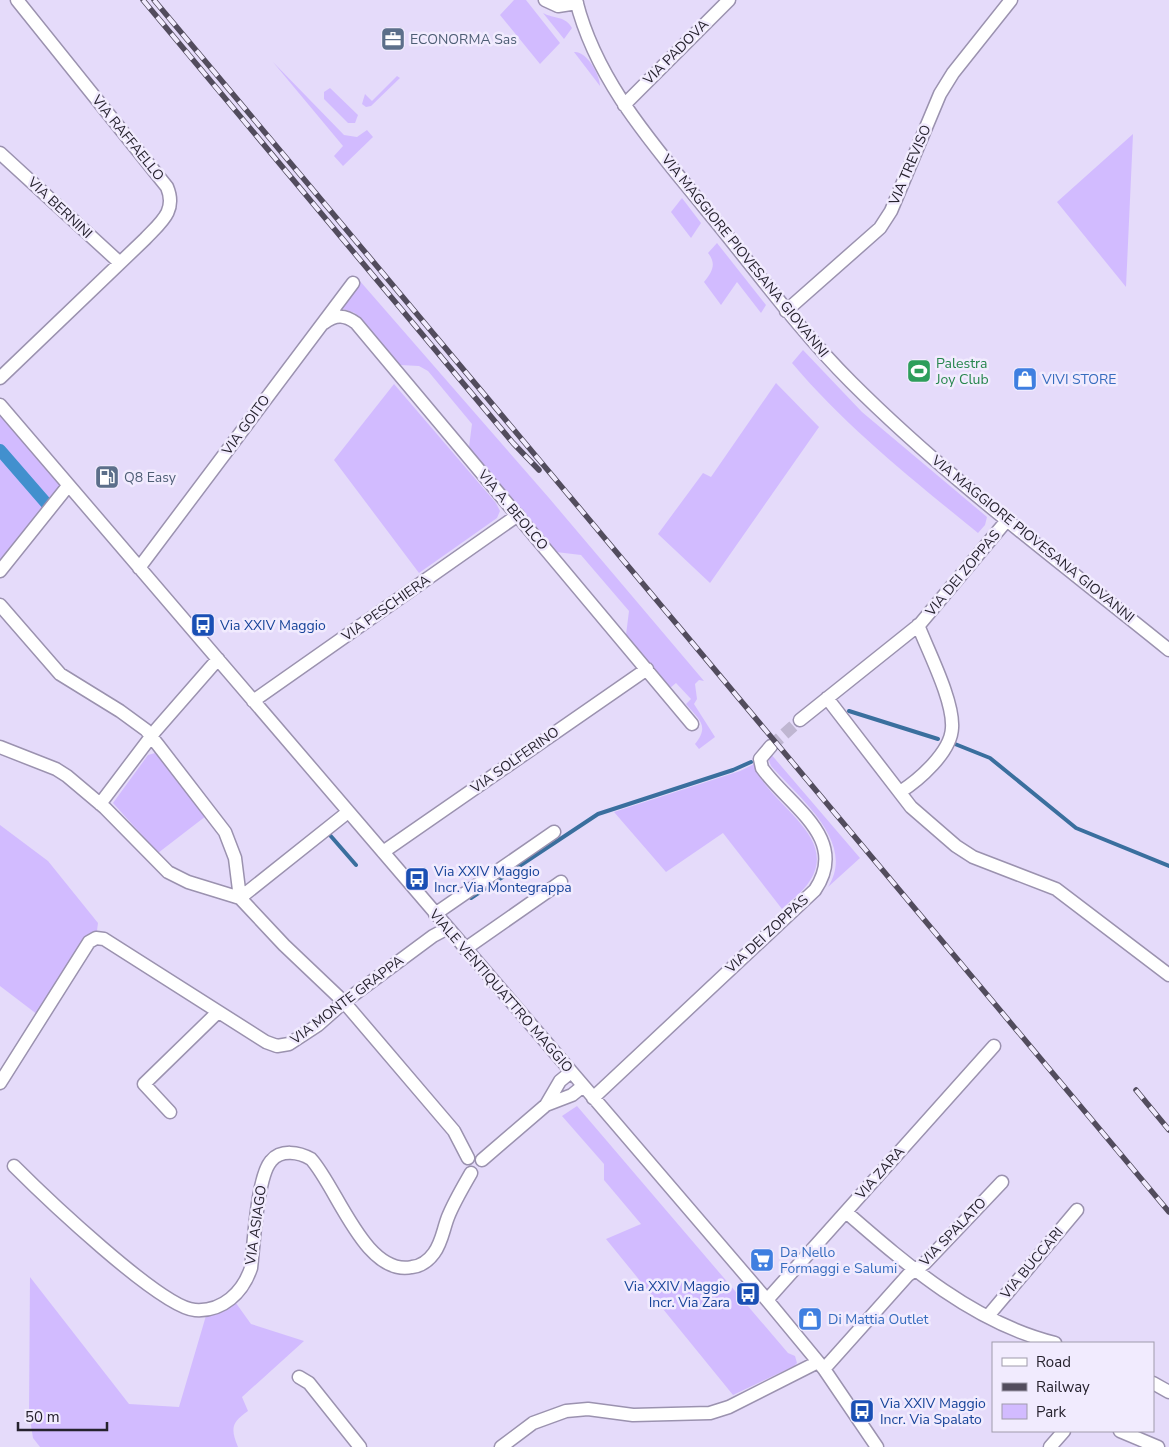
<svg xmlns="http://www.w3.org/2000/svg" width="1169" height="1447" viewBox="0 0 1169 1447" font-family="'Nunito Sans',sans-serif">
  <style>
    .green { fill: #d2bbff }
    .lines { fill: none; stroke-linecap: round; stroke-linejoin: round }
    .stream { stroke: #3a6f9e; stroke-width: 4 }
    .canal { stroke: #4290ce; stroke-width: 12 }
    .minor-tunnel { stroke: #bfb6d1; stroke-width: 12; stroke-dasharray: 12 6; stroke-linecap: butt }
    .minor-casing { stroke: #9b92af; stroke-width: 15 }
    .minor { stroke: #fff; stroke-width: 12 }
    .rail-casing { stroke: #524c5d; stroke-width: 5.5 }
    .rail { stroke: #f1ebfe; stroke-width: 4; stroke-dasharray: 11; stroke-linecap: butt }
    .labels { text-anchor: middle; dominant-baseline: central; stroke-width: 5; stroke-linejoin: round; paint-order: stroke }
    .service-label { font-size: 14px; fill: #4e5e75; stroke: #f1ebfe; text-anchor: start }
    .street-label { font-size: 14px; fill: #26222e; stroke: #f1ebfe }
    .leisure-label { font-size: 14px; fill: #27864d; stroke: #f1ebfe; text-anchor: start }
    .shop-label { font-size: 14px; fill: #366cbe; stroke: #f1ebfe; text-anchor: start }
    .transit-label { font-size: 14px; fill: #164399; stroke: #f1ebfe; text-anchor: start }
  </style>
  <rect width="100%" height="100%" fill="#e5dbfa"/>
  <!-- green -->
  <path class="green" d="M514,0H526L560,43L540,64L500,15Z
    M543,13C554,19 566,16 572,28L564,39Z
    M574,52C587,51 600,75 600,86Z
    M273,62L344,135L357,137L367,130L373,137L343,166L334,156L343,146Z
    M397,76L400,78L371,106L366,107L362,104L365,94L372,101Z
    M330,88L358,115L355,123H348L324,99V92Z
    M1133,134L1126,287L1057,202Z
    M682,198L701,223L691,238L671,212Z
    M717,243L766,305L761,313L737,282L721,305L704,282C712,272 717,264 708,253Z
    M359,280L549,498L704,681L699,680L695,684L697,699L694,704L715,737L699,749L695,744C710,725 699,720 686,704L691,699L676,683L670,688L626,635L629,611L581,555L556,552L469,447L472,424L428,371L419,366L400,365L355,313L340,308V304Z
    M803,350L862,412L987,517L985,525L978,533C913,480 847,428 792,363Z
    M776,383L819,427L710,583L658,534L703,473L711,477Z
    M394,384L496,503L500,511L497,518L419,573L334,460Z
    M0,405L68,486L0,563Z
    M155,753L206,816L158,853L113,803L148,755Z
    M770,753L860,858L828,887C857,842 798,797 771,766L768,758Z
    M754,764C766,805 844,836 807,885C800,894 790,901 782,909L723,833L666,872L614,812L740,771Z
    M0,825L48,861L98,923L96,938L42,1018L0,986Z
    M577,1106L788,1353L795,1356L797,1363L794,1366L733,1395L606,1239L641,1224L604,1180V1164L562,1116Z
    M30,1277L129,1404L179,1407L208,1309L233,1299L251,1324L304,1341L242,1397L248,1411C232,1422 230,1428 238,1447H40L33,1438L29,1413Z"/>
  <g class="lines">
    <!-- stream -->
    <path class="stream" d="M849,711L938,739
      M955,744L990,758L1076,828L1169,866
      M329,834L356,865
      M471,898L598,814L733,770L751,762"/>
    <!-- canal -->
    <path class="canal" d="M0,450L46,503"/>
    <!-- minor-tunnel -->
    <path class="minor-tunnel" d="M771,746L800,720"/>
    <defs>
      <path id="minor" d="M545,0L558,6L577,3
        M576,0C596,81 653,144 704,207C753,266 797,328 851,382C949,480 1062,563 1169,650
        M624,105L729,0
        M0,153L120,263
        M786,311L880,228L891,211L940,94L953,73L1011,0
        M324,323C336,314 345,315 356,323L692,724
        M0,378L145,239C161,222 177,211 167,187L17,0
        M0,405L767,1300L824,1369L877,1447
        M139,568L353,283
        M0,571L68,486
        M0,605L60,674L120,711L146,730L158,745L225,832L235,858L240,898L348,812
        M827,698L911,807L956,846L973,857L1056,889L1169,975
        M253,701L518,515
        M800,720L920,624L1008,519
        M0,747L56,769L67,776L105,808L168,872L188,882L240,898L284,945L344,1002L454,1131L468,1158
        M900,792C919,780 951,752 952,728C954,701 928,651 918,625
        M100,804L156,730L218,659
        M383,852L647,669
        M435,914L554,832
        M465,949L561,882
        M0,1083L89,942L96,938L104,939L266,1042L277,1046L289,1044L318,1025L344,1002L433,936L448,928
        M593,1098L815,890C850,838 789,806 762,768L760,759L771,746
        M546,1105L572,1095L583,1086
        M170,1112L144,1084L218,1012
        M482,1160L546,1105L560,1081L571,1072
        M14,1166C42,1194 161,1308 195,1310C223,1312 243,1292 251,1268C254,1244 257,1177 271,1161C281,1149 299,1152 311,1159C337,1187 365,1277 412,1267C421,1266 429,1260 434,1253C442,1242 443,1230 448,1217C454,1202 463,1187 471,1173
        M846,1212C908,1266 974,1323 1055,1343
        M767,1300L994,1046
        M988,1316L1077,1210
        M824,1369L908,1275L925,1263L1002,1182
        M299,1377L309,1383L360,1447
        M1153,1383L1169,1392
        M1120,1431L1158,1447
        M501,1447L533,1423L566,1411L588,1409L633,1415L710,1413L729,1407L818,1362
        M1050,1447L1064,1431"/>
    </defs>
    <!-- minor casing -->
    <use href="#minor" class="minor-casing"/>
    <!-- minor -->
    <use href="#minor" class="minor"/>
    <defs>
      <path id="rail" d="M143,0L513,443L539,470
        M154,0L1169,1212
        M1136,1090L1169,1130"/>
    </defs>
    <!-- rail casing -->
    <use href="#rail" class="rail-casing"/>
    <!-- rail -->
    <use href="#rail" class="rail"/>
  </g>
  <!-- icons -->
  <defs>
    <symbol id="office-square" viewBox="-11 -11 22 22"><rect x="-9" y="-9" width="18" height="18" rx="4" fill="#5c6f8a" stroke="#f1ebfe"/><path d="M-6-3h4V-5.5h4V-3h4V5H-6ZM-1-4.5V-3h2v-1.5ZM-6 0V1H6V0Z" fill="#fff"/></symbol>
    <symbol id="stadium-square" viewBox="-11 -11 22 22"><rect x="-9" y="-9" width="18" height="18" rx="4" fill="#2e9e5b" stroke="#f1ebfe"/><path d="M0-5a6.5 5 0 1 0 0 10a6.5 5 0 1 0 0-10ZM-3.5-1.8h7v3.6h-7Z" fill="#fff"/></symbol>
    <symbol id="shop-square" viewBox="-11 -11 22 22"><rect x="-9" y="-9" width="18" height="18" rx="4" fill="#3f7fe0" stroke="#f1ebfe"/><path d="M-5-2.5h2.3a2.7 3.5 0 0 1 5.4 0H5L5.5 6h-11ZM-1.5-2.5h3a1.5 2.3 0 0 0-3 0Z" fill="#fff"/></symbol>
    <symbol id="fuel-square" viewBox="-11 -11 22 22"><rect x="-9" y="-9" width="18" height="18" rx="4" fill="#5c6f8a" stroke="#f1ebfe"/><path d="M-5.5-6h7V0h2V4h1.3V-2.5L3-4.5l.8-.8L6-3V5H2.5V1h-1V6h-7ZM-4.2-4.7v3.2H.2V-4.7Z" fill="#fff"/></symbol>
    <symbol id="bus-square" viewBox="-11 -11 22 22"><rect x="-9" y="-9" width="18" height="18" rx="4" fill="#1a4fb4" stroke="#f1ebfe"/><path d="M-5-6H5V4H4V6H2V4H-2V6H-4V4H-5ZM-3.5-4V0h7V-4ZM-3.5 1.2v1.5H-2V1.2ZM2 1.2v1.5H3.5V1.2Z" fill="#fff"/></symbol>
    <symbol id="supermarket-square" viewBox="-11 -11 22 22"><rect x="-9" y="-9" width="18" height="18" rx="4" fill="#3f7fe0" stroke="#f1ebfe"/><path d="M-6-5.5h2.5l.6 2H6L4.5 2H-2.5L-4.4-4H-6ZM-1.5 3.2a1.3 1.3 0 1 0 .1 0ZM3 3.2a1.3 1.3 0 1 0 .1 0Z" fill="#fff"/></symbol>
  </defs>
  <g fill-rule="evenodd">
    <use href="#office-square" x="379" y="25" width="28" height="28"/>
    <use href="#stadium-square" x="905" y="357" width="28" height="28"/>
    <use href="#shop-square" x="1011" y="365" width="28" height="28"/>
    <use href="#fuel-square" x="93" y="463" width="28" height="28"/>
    <use href="#bus-square" x="189" y="611" width="28" height="28"/>
    <use href="#bus-square" x="403" y="865" width="28" height="28"/>
    <use href="#supermarket-square" x="748" y="1246" width="28" height="28"/>
    <use href="#bus-square" x="734" y="1280" width="28" height="28"/>
    <use href="#shop-square" x="796" y="1305" width="28" height="28"/>
    <use href="#bus-square" x="848" y="1397" width="28" height="28"/>
  </g>
  <g class="labels">
    <!-- service labels -->
    <g class="service-label">
      <text x="410" y="39">ECONORMA Sas</text>
      <text x="124" y="477">Q8 Easy</text>
    </g>
    <!-- street labels -->
    <g class="street-label">
      <text transform="translate(676 52) rotate(-45)">VIA PADOVA</text>
      <text transform="translate(128 138) rotate(51)">VIA RAFFAELLO</text>
      <text transform="translate(910 165) rotate(-67)">VIA TREVISO</text>
      <text transform="translate(60 208) rotate(43)">VIA BERNINI</text>
      <text transform="translate(745 256) rotate(51)">VIA MAGGIORE PIOVESANA GIOVANNI</text>
      <text transform="translate(246 425) rotate(-54)">VIA GOITO</text>
      <text transform="translate(513 510) rotate(50)">VIA A. BEOLCO</text>
      <text transform="translate(1033 539) rotate(39)">VIA MAGGIORE PIOVESANA GIOVANNI</text>
      <text transform="translate(963 573) rotate(-50)">VIA DEI ZOPPAS</text>
      <text transform="translate(386 608) rotate(-35)">VIA PESCHIERA</text>
      <text transform="translate(515 760) rotate(-35)">VIA SOLFERINO</text>
      <text transform="translate(767 934) rotate(-43)">VIA DEI ZOPPAS</text>
      <text transform="translate(501 991) rotate(49)">VIALE VENTIQUATTRO MAGGIO</text>
      <text transform="translate(347 1000) rotate(-37)">VIA MONTE GRAPPA</text>
      <text transform="translate(880 1173) rotate(-48)">VIA ZARA</text>
      <text transform="translate(256 1225) rotate(-82)">VIA ASIAGO</text>
      <text transform="translate(953 1232) rotate(-46)">VIA SPALATO</text>
      <text transform="translate(1032 1263) rotate(-50)">VIA BUCCARI</text>
    </g>
    <!-- leisure labels -->
    <g class="leisure-label">
      <text x="936" y="363">Palestra<tspan x="936" dy="16">Joy Club</tspan></text>
    </g>
    <!-- shop labels -->
    <g class="shop-label">
      <text x="1042" y="379">VIVI STORE</text>
      <text x="780" y="1252">Da Nello<tspan x="780" dy="16">Formaggi e Salumi</tspan></text>
      <text x="828" y="1319">Di Mattia Outlet</text>
    </g>
    <!-- transit labels -->
    <g class="transit-label">
      <text x="220" y="625">Via XXIV Maggio</text>
      <text x="434" y="871">Via XXIV Maggio<tspan x="434" dy="16">Incr. Via Montegrappa</tspan></text>
      <text x="730" y="1286" text-anchor="end">Via XXIV Maggio<tspan x="730" dy="16">Incr. Via Zara</tspan></text>
      <text x="880" y="1403">Via XXIV Maggio<tspan x="880" dy="16">Incr. Via Spalato</tspan></text>
    </g>
  </g>
  <!-- legend -->
  <rect x="992" y="1342" width="162" height="90" fill="#f1ebfe" stroke="#a09bab"/>
  <rect x="1002" y="1358" width="25" height="8" fill="#ffffff" stroke="#a09bab"/>
  <text x="1036" y="1367" font-size="15" fill="#26222e">Road</text>
  <rect x="1002" y="1383" width="25" height="8" fill="#524c5d" stroke="#a09bab"/>
  <text x="1036" y="1392" font-size="15" fill="#26222e">Railway</text>
  <rect x="1002" y="1404" width="25" height="15" fill="#d2bbff" stroke="#a09bab"/>
  <text x="1036" y="1417" font-size="15" fill="#26222e">Park</text>
  <!-- scale -->
  <path d="M18 1422v8h89v-8" fill="none" stroke="#26222e" stroke-width="2.5"/>
  <text x="25" y="1422" font-size="15" fill="#26222e" stroke="#f1ebfe" stroke-width="4" paint-order="stroke">50 m</text>
</svg>
